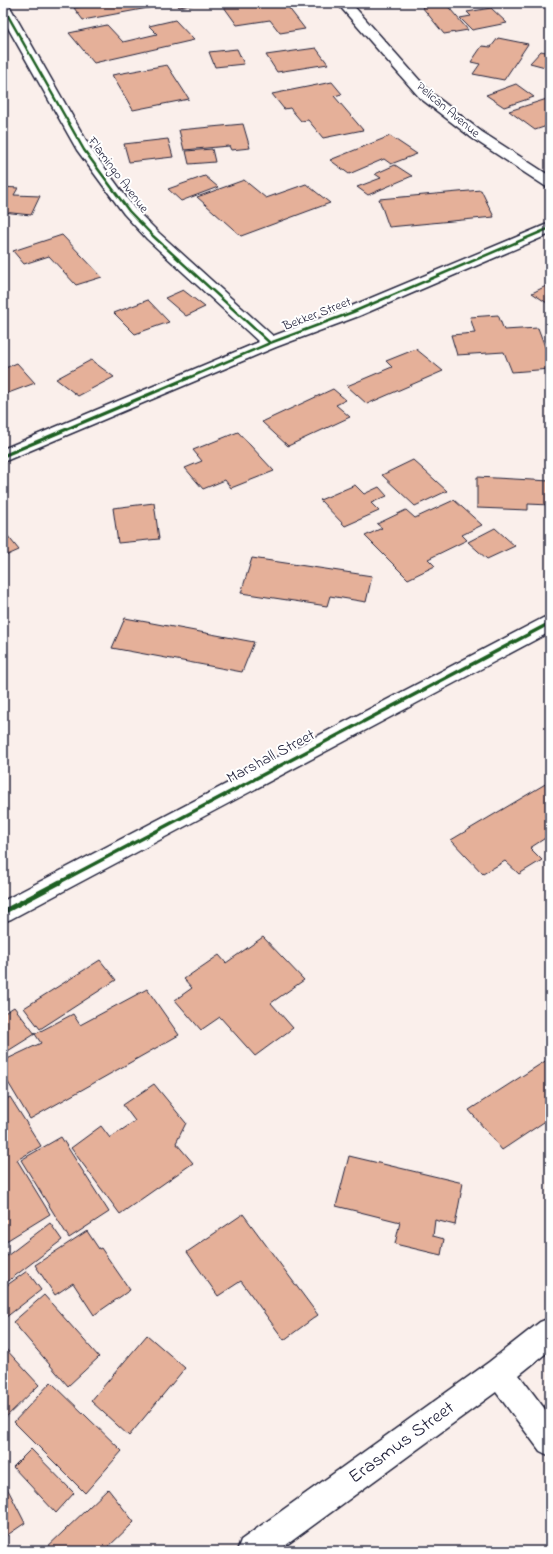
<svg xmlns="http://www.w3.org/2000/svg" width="553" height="1554" viewBox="0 0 553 1554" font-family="'Indie Flower',sans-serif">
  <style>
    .building { fill: #e5b099; stroke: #22223b }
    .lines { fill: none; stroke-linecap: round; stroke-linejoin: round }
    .minor-casing { stroke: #22223b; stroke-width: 3 }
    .minor { fill: #fff; fill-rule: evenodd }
    .cycleway-far2-casing { stroke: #fff; stroke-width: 4 }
    .cycleway-far1-casing { stroke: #fff; stroke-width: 6 }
    .cycleway-casing { stroke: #fff; stroke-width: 8 }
    .cycleway-far2 { stroke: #1b5e20; stroke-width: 2.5 }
    .cycleway-far1 { stroke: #1b5e20; stroke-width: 3.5 }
    .cycleway { stroke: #1b5e20; stroke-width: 5 }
    .labels { text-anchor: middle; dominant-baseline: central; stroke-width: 4; stroke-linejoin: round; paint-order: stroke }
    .far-street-label { font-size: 13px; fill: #22223b; stroke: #fff }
    .street-label { font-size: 16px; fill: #22223b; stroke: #fff }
    .near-street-label { font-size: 19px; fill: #22223b; stroke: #fff }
  </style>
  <rect width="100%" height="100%" fill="#faefeb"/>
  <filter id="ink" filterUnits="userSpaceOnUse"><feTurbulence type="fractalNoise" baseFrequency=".025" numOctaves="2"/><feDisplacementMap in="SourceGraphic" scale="8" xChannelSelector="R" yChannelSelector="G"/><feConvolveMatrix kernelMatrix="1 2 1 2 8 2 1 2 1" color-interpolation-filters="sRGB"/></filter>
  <g filter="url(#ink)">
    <!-- building -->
    <path class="building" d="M98,3H162L164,5L83,20L74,8Z
      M176,3H202L179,7Z
      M249,3H285L305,29L280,33L270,20L237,25L224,7Z
      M445,3L468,30L444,34L422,7Z
      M491,8L507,23L472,30L460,18L471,16L467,12Z
      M175,20L194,40L94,63L69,33L107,25L123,42L157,34L149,26Z
      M498,38L528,44L504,80L473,74L480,64L471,62L482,46L491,47Z
      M316,48L328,64L277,72L266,55Z
      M237,49L244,64L215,67L209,52Z
      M541,51L550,53L549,68L530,63Z
      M167,65L189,99L133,110L112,75Z
      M332,82L342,94L334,96L363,130L323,138L308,120L301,121L290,108L284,109L272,94Z
      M516,84L534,97L504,107L486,95Z
      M550,98V125L535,130L509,111Z
      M243,124L250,148L231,150L229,146L184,150L179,130Z
      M390,136L417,154L391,164L384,159L349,174L330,160Z
      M168,139L173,157L129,162L124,144Z
      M212,149L215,162L189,164L186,151Z
      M395,165L412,176L368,195L357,187L381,178L375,174Z
      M205,176L218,187L181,201L168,189Z
      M244,180L266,198L306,184L330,203L241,236L197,197Z
      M3,187L18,188L14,195L40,196L31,215L3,212Z
      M481,190L494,217L389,227L379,199Z
      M62,235L102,277L76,285L49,256L24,264L13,251Z
      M550,284V305L532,293Z
      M183,290L205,307L186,316L165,298Z
      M148,300L169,322L135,334L114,313Z
      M498,315L504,330L538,328L550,360V369L512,372L504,352L457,355L451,335L475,333L470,317Z
      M416,349L443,371L367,404L347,386L392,367L386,361Z
      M91,360L114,377L78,396L56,379Z
      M17,363L35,383L3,395V369Z
      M333,389L346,400L336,405L350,417L288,446L262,422Z
      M238,432L274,471L231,488L225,480L203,489L185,468L202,461L193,450Z
      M413,460L447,491L415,506L382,475Z
      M477,477L550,481V505L528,504V510L477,508Z
      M355,485L364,494L379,487L387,496L371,503L379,511L345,526L320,500Z
      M454,500L482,525L462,535L467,540L428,559L435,566L408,579L365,536L382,528L377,524L406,510L415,518Z
      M154,503L159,539L118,543L113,508Z
      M495,528L515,546L487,559L468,542Z
      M3,530L19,550L3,557Z
      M252,558L372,576L366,602L330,596L327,606L241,593Z
      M125,618L254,642L242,672L112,648Z
      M547,783L550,786V835L530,848L542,860L519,874L505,861L483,874L451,840Z
      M263,937L304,980L271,1003L293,1028L255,1056L220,1017L201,1030L175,1000L192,988L184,979L219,955L226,963Z
      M100,960L116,980L40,1029L24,1008Z
      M147,989L179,1035L30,1119L3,1074V1061L41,1043L35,1034L73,1014L80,1025Z
      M14,1007L35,1034L3,1054V1014Z
      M550,1058V1118L502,1150L469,1110Z
      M154,1084L186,1123L176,1143L193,1163L120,1214L71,1148L101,1126L110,1138L135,1121L123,1105Z
      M10,1097L41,1146L17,1160L50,1214L3,1243V1101Z
      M61,1137L109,1212L69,1238L21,1160Z
      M349,1156L463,1183L455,1225L435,1220L433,1236L444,1239L441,1255L395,1244L400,1222L336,1206Z
      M243,1214L318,1315L284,1340L241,1281L218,1296L187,1252Z
      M50,1223L62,1240L3,1285V1259Z
      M87,1231L99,1249L101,1248L130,1290L94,1315L73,1283L55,1295L35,1265Z
      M27,1271L41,1290L5,1318L3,1315V1288Z
      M44,1295L99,1357L68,1386L13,1322Z
      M147,1335L185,1368L129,1436L91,1401Z
      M3,1346L39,1385L3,1420Z
      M51,1382L122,1451L85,1493L14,1422Z
      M31,1449L74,1493L56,1513L13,1467Z
      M3,1480L25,1523L3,1538Z
      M108,1489L134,1522L104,1551H43Z"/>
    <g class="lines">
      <defs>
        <path id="minor" d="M3,3L8,4L10,7L91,149L134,208L159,233L273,336L347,308L550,223V234L359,316L276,347L3,462V449L259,342L147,239L124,214L77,150L3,19Z
          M337,3H351L430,92L482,132L550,176V188L545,186L472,138L420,98Z
          M550,616V632L11,919L3,922V901L543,618Z
          M550,1318V1350L519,1375L550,1416V1456L540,1451L496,1392L278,1551H237L241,1540L489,1362L540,1322Z"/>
      </defs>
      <!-- minor casing -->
      <use href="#minor" class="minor-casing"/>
      <!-- minor -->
      <use href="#minor" class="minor"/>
      <defs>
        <path id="cycleway-far2" d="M3,7L84,150L129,211L153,236L270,343
          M186,379L270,343L353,312L550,228"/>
        <path id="cycleway-far1" d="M3,456L188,378
          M58,883L550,623"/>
        <path id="cycleway" d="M3,912L60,882"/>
      </defs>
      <!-- cycleway-far2 casing -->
      <use href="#cycleway-far2" class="cycleway-far2-casing"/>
      <!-- cycleway-far1 casing -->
      <use href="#cycleway-far1" class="cycleway-far1-casing"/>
      <!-- cycleway casing -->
      <use href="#cycleway" class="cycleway-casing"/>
      <!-- cycleway-far2 -->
      <use href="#cycleway-far2" class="cycleway-far2"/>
      <!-- cycleway-far1 -->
      <use href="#cycleway-far1" class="cycleway-far1"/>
      <!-- cycleway -->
      <use href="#cycleway" class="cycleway"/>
    </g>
  </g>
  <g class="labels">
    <!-- far-street labels -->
    <g class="far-street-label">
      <text transform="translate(448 110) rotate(40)">Pelican Avenue</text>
      <text transform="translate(118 175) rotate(53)">Flamingo Avenue</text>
      <text transform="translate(317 314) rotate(-21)">Bekker Street</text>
    </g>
    <!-- street labels -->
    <g class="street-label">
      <text transform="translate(271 757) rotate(-28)">Marshall Street</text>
    </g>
    <!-- near-street labels -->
    <g class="near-street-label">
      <text transform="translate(402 1443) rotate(-36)">Erasmus Street</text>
    </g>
  </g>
  <!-- margin -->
  <rect width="553" height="1554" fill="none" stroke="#fff" stroke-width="16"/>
  <rect x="8" y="8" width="537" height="1538" fill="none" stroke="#22223b" stroke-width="1.5" filter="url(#ink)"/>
</svg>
